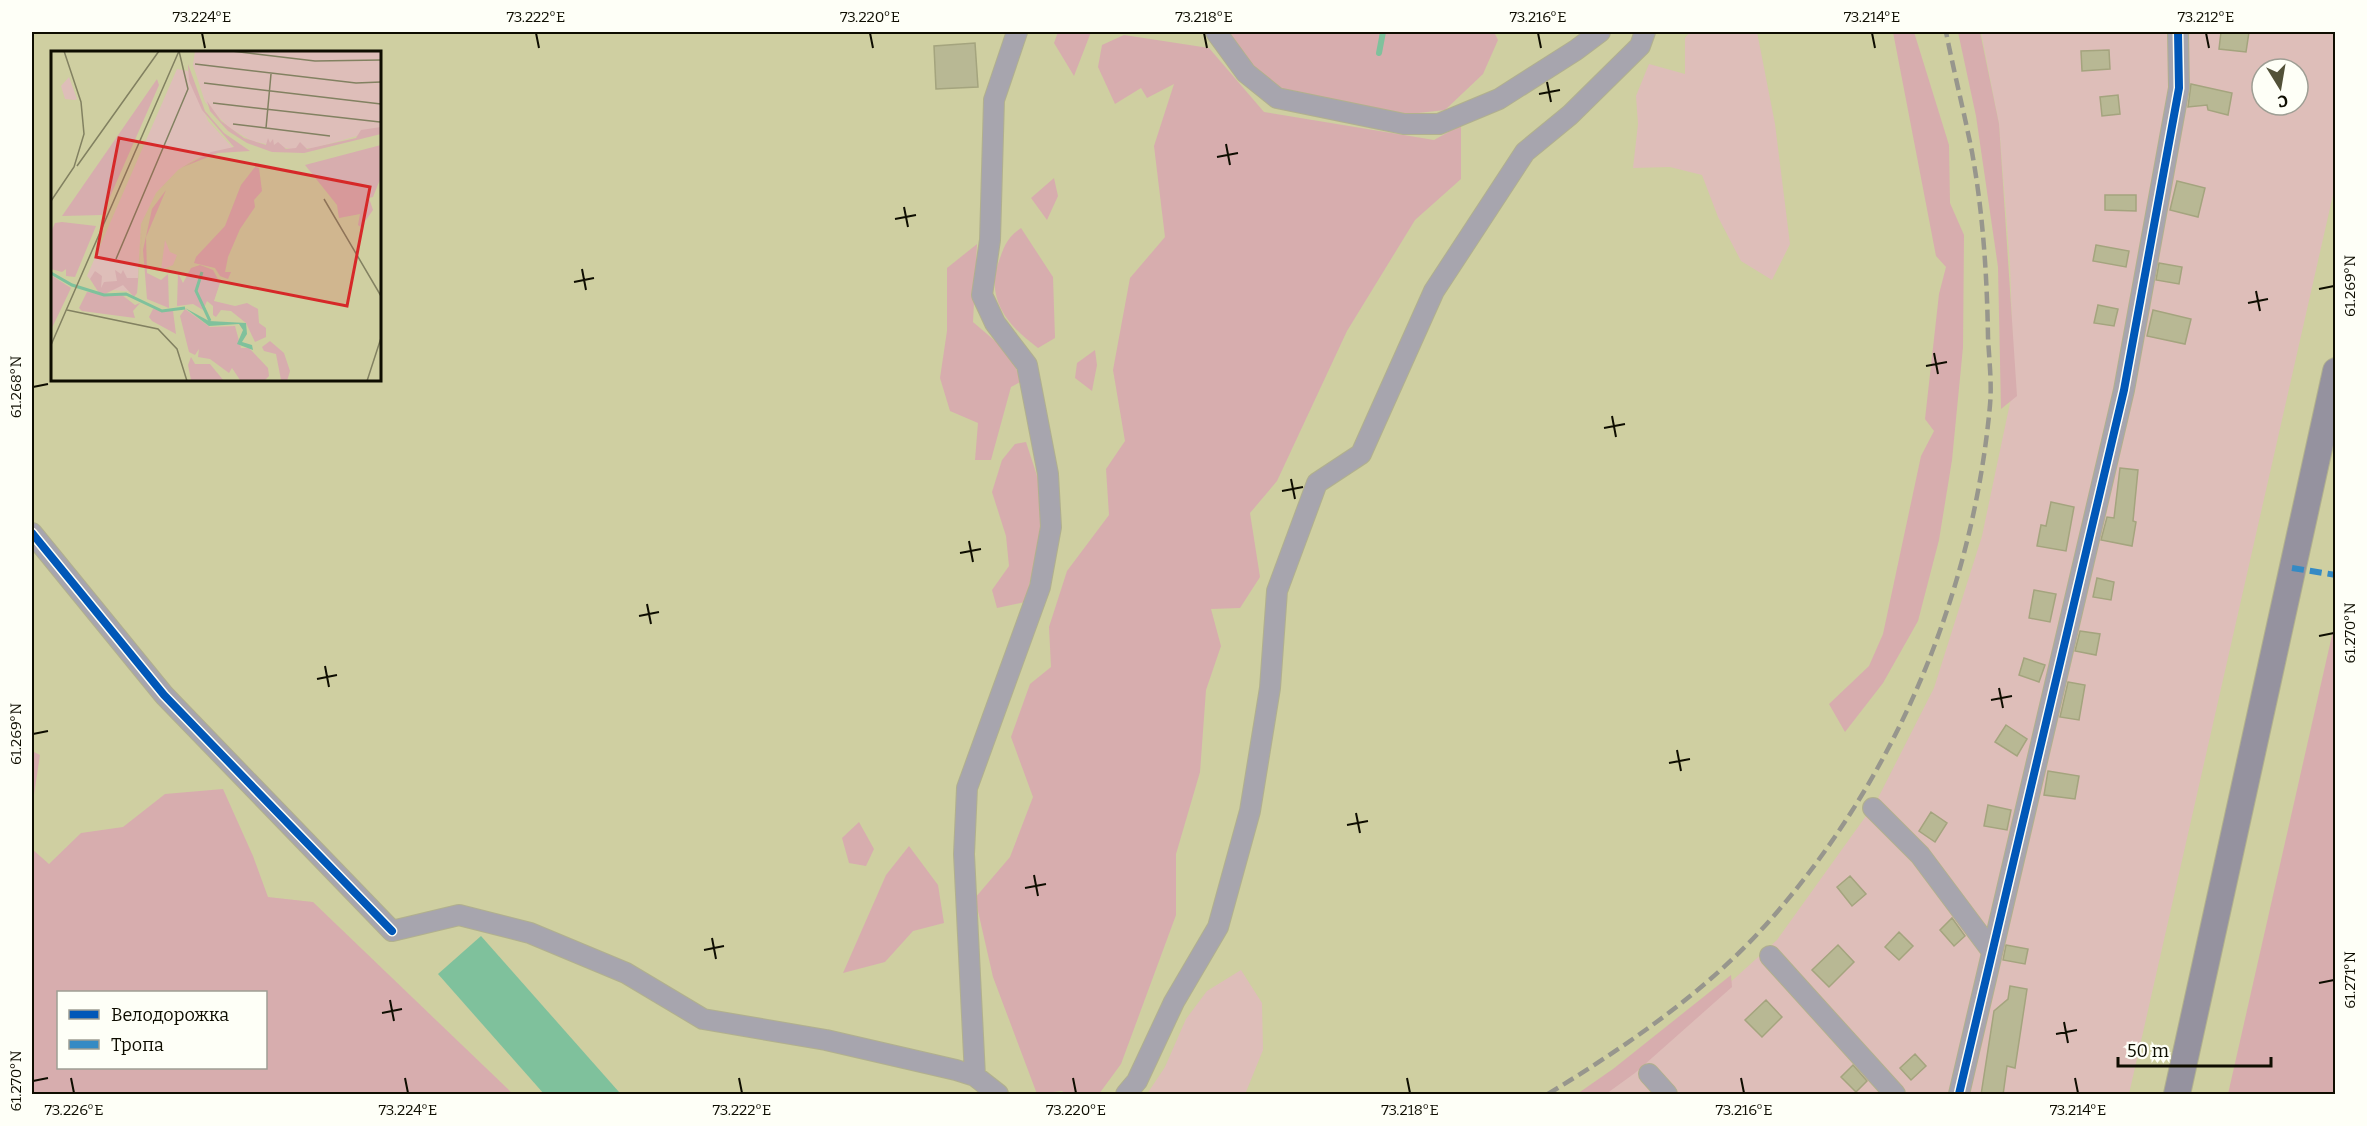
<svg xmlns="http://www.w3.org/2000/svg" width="2367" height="1126" viewBox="0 0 2367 1126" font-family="Bitter,serif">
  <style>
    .green { fill: #debeb9; fill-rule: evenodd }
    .forest { fill: #d7adae; fill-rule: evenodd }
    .water { fill: #7fc19c }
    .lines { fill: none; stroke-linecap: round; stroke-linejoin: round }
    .stream { stroke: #7fc19c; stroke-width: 6 }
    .building { fill: #b8b894; stroke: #a4a47e; stroke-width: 1.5 }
    .minor-casing { stroke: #b1b08e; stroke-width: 22 }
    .major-casing { stroke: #b1b08e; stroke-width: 28 }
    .minor { stroke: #a7a5ae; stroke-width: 20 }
    .major { stroke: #95929f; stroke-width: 26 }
    .rail { stroke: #97968d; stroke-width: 4.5; stroke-dasharray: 12 6; stroke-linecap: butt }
    .quiet { stroke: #358ac4; stroke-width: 6; stroke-dasharray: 12 6; stroke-linecap: butt }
    .cycleway-casing { stroke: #fefff7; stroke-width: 11 }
    .cycleway { stroke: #0057b8; stroke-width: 8 }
    .ticks { fill: none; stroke: #0e0d00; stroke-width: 2 }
    .inset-river { fill: none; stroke: #7fc19c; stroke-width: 3 }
    .inset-road { fill: none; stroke: #828161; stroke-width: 1.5 }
    .view { fill: #d62828; fill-opacity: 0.15; stroke: #d62828; stroke-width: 3 }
    .inset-edge { fill: none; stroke: #0e0d00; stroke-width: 3 }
    .neatline { fill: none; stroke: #0e0d00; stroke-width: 2 }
    .ticks-label { font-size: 15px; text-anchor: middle; fill: #0e0d00 }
  </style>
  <rect width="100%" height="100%" fill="#cfcfa1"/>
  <!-- green -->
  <path class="green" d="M1690,32H1757L1775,124L1790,244L1772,280L1741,261L1718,217L1702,175L1670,167L1633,168L1638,124L1636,96L1649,64L1685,74V38Z
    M1981,32H2335V186L2129,1094H1602L1619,1083L1777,940L1876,802L1934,688L1982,536L2014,384L2010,264L1999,124ZM2262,69H2298V105H2262Z
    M1241,970L1262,1003L1263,1050L1246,1092L1241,1094H1147L1165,1067L1186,1019L1207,991Z"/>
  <!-- forest -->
  <path class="forest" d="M1058,32H1091L1074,76L1054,43Z
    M1229,32H1494L1498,40L1483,74L1445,110L1409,114L1284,91L1245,59Z
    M1893,32H1914L1949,145L1950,203L1964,235L1963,347L1952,460L1939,540L1918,621L1883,683L1845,732L1829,704L1869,666L1883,634L1921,456L1934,431L1925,419L1939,294L1946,267L1936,256Z
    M1958,32H1980L1999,124L2017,396L2001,409L1998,267L1976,116Z
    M1124,35L1209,48L1264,112L1434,140L1461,125V179L1415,220L1347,331L1277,481L1250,513L1260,577L1240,608L1211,609L1221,646L1206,690L1200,772L1176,854V915L1121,1064L1099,1094H1066L1062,1091L1037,1094L993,977L975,898L1010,857L1033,797L1011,737L1030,684L1051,667L1049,627L1067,571L1109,515L1106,469L1125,441L1113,370L1130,278L1165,237L1154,146L1174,84L1147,98L1141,88L1115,104L1098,67L1102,45Z
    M1054,178L1058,196L1047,220L1031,198Z
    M1021,228L1053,277L1055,338L1038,348C1007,325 984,298 1000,258C1005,244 1008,237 1021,228Z
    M977,244L973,322L1008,352L1022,381L1011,387L991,460H975L978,423L950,411L940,378L947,331V268Z
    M1095,350L1097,365L1092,391L1075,378L1077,363Z
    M1026,442L1040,485L1041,536L1025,602L997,608L992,590L1009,566L1006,536L992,492L1002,460L1015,444Z
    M2335,622V1094H2228Z
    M32,751L40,755L32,808Z
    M223,789L253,856L268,897L313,902L513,1094H32V849L49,864L81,833L123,827L165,794ZM58,992H266V1068H58Z
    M859,822L874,849L866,866L849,863L842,838Z
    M909,846L938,885L944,923L913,931L885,962L843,973L886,875Z
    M1731,975L1732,987L1635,1073L1606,1094H1577L1613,1069Z"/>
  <!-- water -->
  <path class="water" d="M481,936L619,1092L617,1094H544L438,974Z"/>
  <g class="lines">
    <!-- stream -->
    <path class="stream" d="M1379,53L1383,32"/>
  </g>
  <!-- building -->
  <path class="building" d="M2221,32H2249L2246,52L2219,49Z
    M975,43L978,87L936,89L934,46Z
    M2109,50L2110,69L2082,71L2081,51Z
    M2191,84L2232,93L2228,115L2208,110L2207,105L2188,107Z
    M2118,95L2120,114L2102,116L2100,97Z
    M2177,181L2205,188L2198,217L2170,210Z
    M2105,195H2136V211L2105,210Z
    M2096,245L2129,251L2126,267L2093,261Z
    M2159,263L2182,267L2179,284L2156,280Z
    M2098,305L2118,309L2114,326L2094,323Z
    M2153,310L2191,319L2185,344L2147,336Z
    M2120,468L2138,470L2133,521L2136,522L2132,546L2101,540L2107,517L2114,518Z
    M2051,502L2074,507L2066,551L2037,546L2041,525L2046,526Z
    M2097,578L2114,582L2111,600L2093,597Z
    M2034,590L2056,594L2050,622L2029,618Z
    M2080,631L2100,634L2096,655L2075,651Z
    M2024,658L2045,665L2039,682L2019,675Z
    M2068,682L2085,685L2079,720L2060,717Z
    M2006,725L2027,739L2017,756L1995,742Z
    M2048,771L2079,776L2075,799L2044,795Z
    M1988,805L2011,810L2007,830L1984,826Z
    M1931,812L1947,823L1935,842L1919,831Z
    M1850,876L1866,894L1852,906L1837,887Z
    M1952,918L1965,936L1954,946L1940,930Z
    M1899,932L1913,946L1899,960L1885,947Z
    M1838,945L1854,962L1829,987L1812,970Z
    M2006,945L2028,949L2025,964L2003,960Z
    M2010,986L2027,989L2015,1068L2007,1066L2003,1095H1981L1994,1011L2008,999Z
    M1766,1000L1782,1017L1762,1037L1745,1020Z
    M1915,1054L1926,1066L1911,1080L1900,1068Z
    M1853,1065L1867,1081L1856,1092L1841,1077Z"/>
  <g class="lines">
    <defs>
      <path id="minor" d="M1216,32L1246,73L1277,98L1404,124H1439L1499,99L1576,50L1600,32
        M32,533L164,695L392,931L459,915L530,933L626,973L703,1019L826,1040L956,1070L975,1076L998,1094
        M1873,808L1920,855L1991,950
        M1770,956L1895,1094
        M1649,1074L1667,1094
        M975,1076L964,854L967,788L1040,587L1051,527L1048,474L1027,365L995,323L982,295L990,240L994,100L1017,32
        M1126,1094L1137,1081L1174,1002L1218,927L1250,811L1270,688L1277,591L1317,483L1361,454L1434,291L1525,152L1570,115L1640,46L1645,32
        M1959,1094L2124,390L2179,88L2178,32"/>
      <path id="major" d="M2177,1094L2336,371"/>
    </defs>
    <!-- minor casing -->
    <use href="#minor" class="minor-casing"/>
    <!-- major casing -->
    <use href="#major" class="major-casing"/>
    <!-- minor -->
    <use href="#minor" class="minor"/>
    <!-- major -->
    <use href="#major" class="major"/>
    <!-- rail -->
    <path class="rail" d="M1548,1094C1628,1045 1709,990 1771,919C1896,777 1973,593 1990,405C1992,382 1989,359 1988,337C1987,275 1983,213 1972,152C1964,112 1954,72 1946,32"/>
    <!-- quiet -->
    <path class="quiet" d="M2292,568L2336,575"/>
    <defs>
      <path id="cycleway" d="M32,533L164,695L392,931
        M1959,1094L2124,390L2179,88L2178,32"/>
    </defs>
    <!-- cycleway casing -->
    <use href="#cycleway" class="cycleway-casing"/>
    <!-- cycleway -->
    <use href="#cycleway" class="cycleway"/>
  </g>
  <!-- ticks -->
  <path class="ticks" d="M202,33L205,48M536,33L539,48M870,33L873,48M1204,33L1207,48M1538,33L1541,48M1872,33L1875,48M2206,33L2209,48M1547,82L1551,102M1539,94L1560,90M1226,144L1230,165M1217,157L1238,153M904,207L908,227M895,219L916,215M582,269L586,290M574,282L594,278M2319,289L2334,286M2256,291L2260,311M2248,303L2268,299M1934,353L1938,374M1926,366L1947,362M33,387L48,384M1612,416L1616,437M1604,428L1625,424M1291,479L1295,499M1282,491L1303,487M969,541L973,562M960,553L981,549M647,604L651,624M639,616L659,612M2319,636L2334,633M325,666L329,687M317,679L337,675M1999,688L2003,708M1991,700L2012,696M33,734L48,731M1677,750L1681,771M1669,763L1690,759M1356,813L1360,833M1347,825L1368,821M1034,875L1038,896M1025,888L1046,884M712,938L716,959M704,950L724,946M2319,983L2334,980M390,1000L394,1021M382,1013L402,1009M2064,1022L2068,1043M2056,1034L2077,1030M71,1078L74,1093M405,1078L408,1093M739,1078L742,1093M1073,1078L1076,1093M1407,1078L1410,1093M1741,1078L1744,1093M2075,1078L2078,1093M33,1081L48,1078"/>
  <!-- overview -->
  <g transform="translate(51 51)">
    <rect width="330" height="330" fill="#cfcfa1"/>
    <path d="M144,0H330V78L264,97L240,98L201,90L177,76L154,51L142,14ZM126,18L137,20L157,70L182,97L146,107L127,119L105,142L90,173L86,241L48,238L36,225ZM18,26L26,48L24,49L14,48L10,35ZM114,189L119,201L126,204L122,214L110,219Z" fill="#debeb9"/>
    <path d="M137,13L154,60L173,82L199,100L167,102L132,116L160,101L183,96L151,59L138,30ZM106,28L108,34L51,164L11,165ZM156,50L170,70L193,87L215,94L217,87L219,92L222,88L223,94L227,91L235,98L245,97L249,91L256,98L305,87L310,79L330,76V83L253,102L221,101L196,92L177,80L159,60ZM330,94V126L322,146L318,147L322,159L310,176L307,174L309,163L288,167L286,154L254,114ZM204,116L208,117L211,140L203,149L204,156L189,178L177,206L174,221H180L177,228L169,225L164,217L143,212L145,206L174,175L190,134ZM115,139L95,186L96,222L110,229L117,223L118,257L96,248L92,199L101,158ZM92,170L86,242L83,246L72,234L52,244H71L84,254L89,252L82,260L84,267L31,260L28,257L36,241L48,242L39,228L44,220L51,225L50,237L53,231L66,230L64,219L70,223L72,219L76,227H87ZM11,171L45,175L24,226L15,225V218L11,221L0,218V181L4,172ZM149,214L162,219L169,232L163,250L184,255L196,252L207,258L208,272L215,277V286L204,291L195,272L180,260L170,259L165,266L162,264V255L156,250L152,259L142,253L126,255L127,222L132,232L140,217ZM0,224L20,237L0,279ZM102,258L122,260L125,283L101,270L98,266ZM134,258L159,276L184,275L190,297H198L217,317L218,325L213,330H185L189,329L181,317L178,322L159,308L147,306L148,298L144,304L138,301L129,265ZM219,290L233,302L239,320L236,330L230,329L225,303L213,300L211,296ZM140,306L144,313H159L173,330L140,329L137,314Z" fill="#d7adae"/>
    <path d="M134,257L158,270L195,272L196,283L191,291L201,294L202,299L186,293L192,279L188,273L158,275Z" fill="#7fc19c"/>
    <path class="inset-river" d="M151,221L145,240L159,270M0,222L21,234L53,244L75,243L111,260L134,257"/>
    <path class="inset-road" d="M181,0L264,10L330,9M144,13L305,32L330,31M153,32L330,53M162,52L329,71M182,73L279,85M215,77L220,23M26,115L108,0M273,148L330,245M0,150L23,116L33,83L30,51L13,0M65,208L137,38L128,0M16,259L107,278L126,298L136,330M0,294L128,0M316,330L330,287"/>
    <path class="view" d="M68,87L319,136L296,255L45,206Z"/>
    <rect width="330" height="330" class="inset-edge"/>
  </g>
  <!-- border -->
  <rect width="2367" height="1126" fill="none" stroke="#fefff7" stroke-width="66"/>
  <!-- legend -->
  <rect x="57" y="991" width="210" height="78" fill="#fefff7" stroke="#9e9e94" stroke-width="1.5"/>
  <rect x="69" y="1010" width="30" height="9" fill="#0057b8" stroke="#9e9e94" stroke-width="1.5"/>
  <text x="111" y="1021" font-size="18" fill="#0e0d00">Велодорожка</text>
  <rect x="69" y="1040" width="30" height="9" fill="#358ac4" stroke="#9e9e94" stroke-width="1.5"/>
  <text x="111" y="1051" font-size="18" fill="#0e0d00">Тропа</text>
  <!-- north arrow -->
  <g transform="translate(2280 87) rotate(169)"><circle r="28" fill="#fefff7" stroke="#9e9e94" stroke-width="1.5"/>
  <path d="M0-4.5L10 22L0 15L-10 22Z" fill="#525138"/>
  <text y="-9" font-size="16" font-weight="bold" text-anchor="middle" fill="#0e0d00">С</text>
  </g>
  <!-- scale -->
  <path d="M2118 1057v9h153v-9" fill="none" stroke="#0e0d00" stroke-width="3"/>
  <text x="2127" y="1057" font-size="18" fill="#0e0d00" stroke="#fefff7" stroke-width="4.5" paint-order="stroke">50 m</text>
  <rect x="33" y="33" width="2301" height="1060" class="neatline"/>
  <g class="ticks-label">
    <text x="202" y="22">73.224°E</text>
    <text x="536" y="22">73.222°E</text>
    <text x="870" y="22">73.220°E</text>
    <text x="1204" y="22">73.218°E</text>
    <text x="1538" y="22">73.216°E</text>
    <text x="1872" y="22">73.214°E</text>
    <text x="2206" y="22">73.212°E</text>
    <text transform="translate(2350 286) rotate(-90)" y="5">61.269°N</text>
    <text transform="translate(16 387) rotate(-90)" y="5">61.268°N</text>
    <text transform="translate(2350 633) rotate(-90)" y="5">61.270°N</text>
    <text transform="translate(16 734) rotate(-90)" y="5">61.269°N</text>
    <text transform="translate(2350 980) rotate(-90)" y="5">61.271°N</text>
    <text transform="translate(16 1081) rotate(-90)" y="5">61.270°N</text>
    <text x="74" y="1115">73.226°E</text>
    <text x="408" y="1115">73.224°E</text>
    <text x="742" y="1115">73.222°E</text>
    <text x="1076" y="1115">73.220°E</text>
    <text x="1410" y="1115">73.218°E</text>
    <text x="1744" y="1115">73.216°E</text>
    <text x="2078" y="1115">73.214°E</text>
  </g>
</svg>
